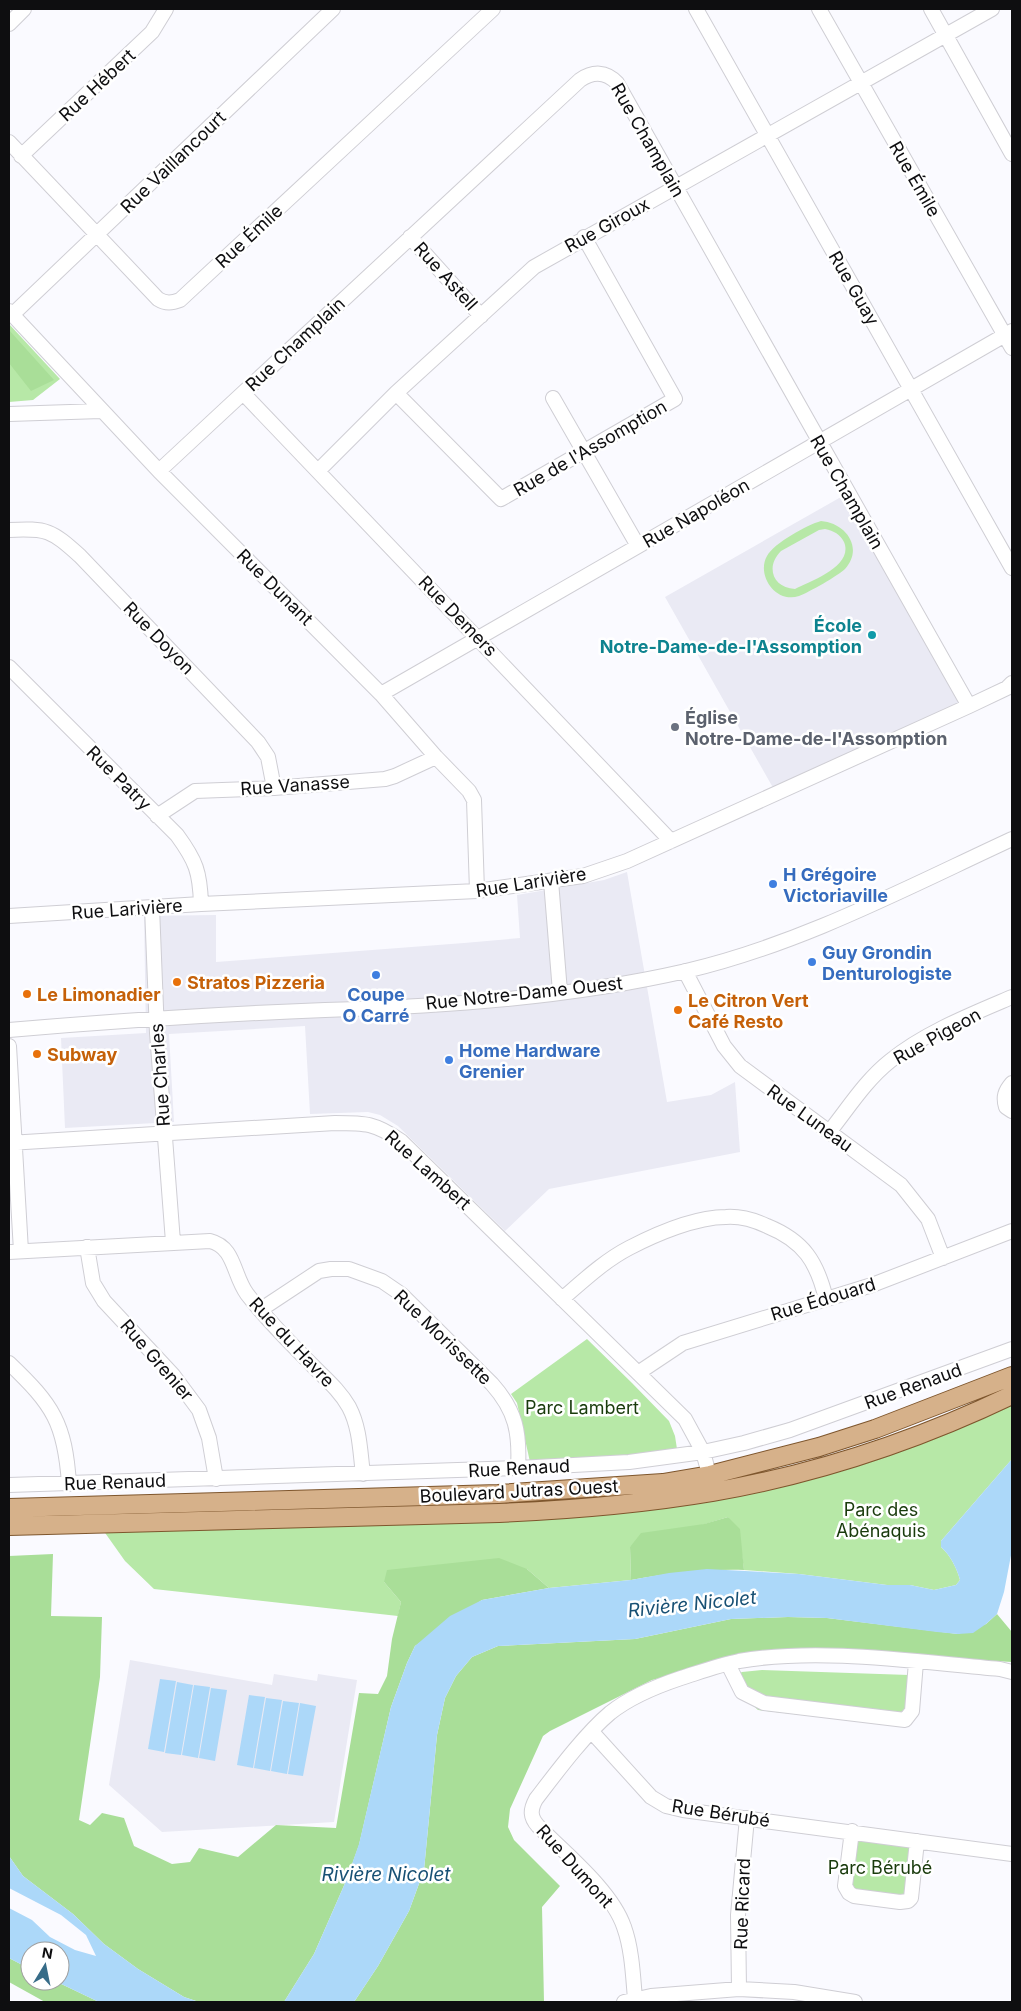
<svg xmlns="http://www.w3.org/2000/svg" width="1021" height="2011" viewBox="0 0 1021 2011" font-family="Inter,sans-serif">
  <style>
    .built { fill: #eaeaf4 }
    .green { fill: #b7e8a7; fill-rule: evenodd }
    .forest { fill: #a9de98 }
    .water { fill: #acd8f9 }
    .lines { fill: none; stroke-linecap: round; stroke-linejoin: round }
    .minor-casing { stroke: #cfced4; stroke-width: 16 }
    .major-casing { stroke: #7e562d; stroke-width: 20 }
    .minor { stroke: #fff; stroke-width: 14 }
    .major { stroke: #d6b18a; stroke-width: 18 }
    .culture-dot { fill: #0f9aa8; stroke: #fff; stroke-width: 2 }
    .worship-dot { fill: #6b7280; stroke: #fff; stroke-width: 2 }
    .shop-dot { fill: #3f7fe0; stroke: #fff; stroke-width: 2 }
    .food-dot { fill: #e8710a; stroke: #fff; stroke-width: 2 }
    .labels { text-anchor: middle; dominant-baseline: central; stroke-width: 5; stroke-linejoin: round; paint-order: stroke }
    .street-label { font-size: 18px; fill: #0e0e10; stroke: #fff }
    .culture-label { font-size: 18px; font-weight: bold; fill: #0d838f; stroke: #fff; text-anchor: end }
    .worship-label { font-size: 18px; font-weight: bold; fill: #5b616d; stroke: #fff; text-anchor: start }
    .shop-label { font-size: 18px; font-weight: bold; fill: #366cbe; stroke: #fff; text-anchor: start }
    .food-label { font-size: 18px; font-weight: bold; fill: #c56008; stroke: #fff; text-anchor: start }
    .park-label { font-size: 18px; fill: #193b0c; stroke: #fff }
    .water-label { font-size: 19px; font-style: italic; fill: #175074; stroke: #fff }
  </style>
  <rect width="100%" height="100%" fill="#fafaff"/>
  <!-- built -->
  <path class="built" d="M848,493L969,706L776,793L665,597Z
    M627,872L667,1102L711,1095L735,1082L740,1152L549,1189L505,1231L398,1126L380,1115L368,1112L310,1114L305,1026L169,1034L174,1122L65,1128L61,1038L146,1033L144,916L216,915V962L464,943L520,938L517,895L604,880Z
    M130,1660L272,1685L274,1674L317,1681L318,1674L357,1680L334,1822L162,1832L109,1785Z"/>
  <!-- green -->
  <path class="green" d="M9,324L60,379L33,400L9,402Z
    M821,521C846,523 864,548 845,569C839,575 808,593 799,596C776,604 756,575 767,556C774,543 807,525 821,521ZM825,529C834,531 840,534 844,542C854,566 811,581 795,589C773,588 765,567 781,551L819,530Z
    M587,1339L632,1383L669,1421L675,1436L677,1449L632,1455L530,1462L517,1403L511,1394Z
    M1012,1402V1459L941,1541V1547C950,1555 957,1568 960,1580L956,1585L934,1590L910,1585H887L799,1574L744,1570L742,1555L728,1517L630,1547L631,1580L549,1588L527,1569L384,1582L401,1602L398,1616L154,1589L125,1561L103,1530L544,1519L710,1499Z
    M762,1670L909,1675L906,1718L892,1725L758,1710L748,1701L734,1676L742,1672Z
    M852,1831L917,1841L911,1898L854,1896L846,1877Z"/>
  <!-- forest -->
  <path class="forest" d="M9,330L54,380L31,391L9,363Z
    M728,1517L740,1529L744,1570C706,1569 669,1573 631,1580L630,1547L641,1533L704,1524Z
    M53,1554L51,1616L102,1617L100,1677L79,1820L90,1825L102,1813L124,1818L134,1846L172,1864L190,1862L199,1848L238,1857L276,1825L336,1828L359,1693L378,1694L387,1676L392,1639L401,1602L384,1582L387,1570L499,1558L527,1569L549,1588L482,1600L415,1646L407,1663L391,1707L359,1845L346,1881L314,1954L284,2002H199L184,1997L138,1969L104,1944L73,1914L23,1876L9,1856V1556Z
    M997,1614L1012,1632V1662L825,1651L730,1660L652,1680L550,1731L543,1736L510,1809L508,1827L514,1840L560,1886L542,1907L544,2002H354L378,1966L409,1911L424,1870L437,1735L445,1698L456,1676L472,1657L498,1646L635,1639L731,1619L788,1617L827,1618L958,1634L986,1624Z
    M9,1958L30,1969V1981H55L99,2002H45L9,1982Z"/>
  <!-- water -->
  <path class="water" d="M1012,1459V1550L1004,1592L997,1614L986,1624L973,1633L958,1634L937,1632L827,1618L788,1617L731,1619L635,1639L498,1646L472,1657L456,1676L445,1698L437,1735L424,1870L409,1911L378,1966L354,2002H284L314,1954L346,1881L359,1844L391,1707L407,1663L415,1646L450,1616L482,1600L549,1588L631,1580L669,1573L707,1569L799,1574L887,1585H910L934,1590L956,1585L960,1580C957,1568 950,1555 941,1547V1541Z
    M160,1679L176,1681L164,1752L148,1749Z
    M177,1682L193,1685L181,1755L165,1753Z
    M194,1685L210,1687L198,1758L182,1755Z
    M211,1688L227,1690L215,1761L199,1758Z
    M249,1695L265,1697L253,1768L237,1765Z
    M266,1698L282,1700L270,1771L254,1768Z
    M283,1701L299,1703L287,1774L271,1771Z
    M300,1703L316,1706L303,1776L288,1774Z
    M9,1856L23,1876L73,1914L104,1944L138,1969L184,1997L199,2002H99L55,1981H60V1951H30V1969L9,1958V1908L32,1920L50,1937L75,1950L96,1956L86,1935L61,1915L9,1888Z"/>
  <g class="lines">
    <defs>
      <path id="minor" d="M696,9L1012,568
        M819,9L1012,348
        M931,9L1012,154
        M9,24L24,9
        M9,142L158,299C166,304 172,303 180,300L493,9
        M21,156L152,32L166,9
        M410,237L481,316
        M9,311L159,471L381,694L436,757L469,791L474,800L477,891
        M12,315L333,9
        M243,393L671,841
        M396,393L501,499L675,399L584,237
        M553,398L638,546
        M9,414L101,411
        M159,471L580,80C593,71 606,71 617,83L969,706
        M318,471L396,393L534,267L992,9
        M9,530C47,528 51,530 80,556L258,742L268,757L274,788
        M9,667L177,835C196,861 200,872 201,904
        M381,694L1012,331
        M157,816L195,791L274,788L385,779L395,776L436,757
        M551,881L560,992
        M152,907L157,1033L173,1242
        M9,916L201,904L477,891L583,876L627,861L969,706L1007,688L1012,683
        M685,971L724,1046L740,1066L901,1185L928,1219L943,1258
        M9,1030C114,1021 219,1014 325,1010C445,1006 568,998 686,971C801,944 906,888 1012,839
        M9,1046L21,1251
        M1012,1083C1005,1091 1003,1097 1006,1107L1012,1111
        M830,1131C849,1107 866,1080 890,1061C924,1033 972,1014 1012,997
        M9,1143L335,1123C366,1123 375,1123 401,1141L685,1419L703,1452L712,1485
        M87,1247L93,1283L104,1301L173,1375L199,1410L209,1438L216,1479
        M9,1252L210,1241C235,1247 233,1275 247,1294C267,1320 291,1344 314,1367C327,1380 340,1391 349,1407C360,1428 360,1451 363,1474
        M562,1299C583,1281 604,1261 629,1248C656,1234 696,1217 726,1217C741,1216 754,1220 767,1226C804,1241 817,1262 826,1299
        M260,1310L319,1271L331,1269H349L382,1281L401,1294L492,1384C516,1411 520,1433 518,1468
        M9,1363C53,1405 65,1423 69,1484
        M638,1373L683,1343L872,1285L1012,1231
        M9,1485L518,1468L629,1462L703,1452L744,1443L790,1430L1012,1349
        M728,1664L742,1692L764,1703L905,1720L912,1711L916,1662
        M592,1732L651,1797L666,1806L683,1810L1012,1854
        M852,1831L845,1886L849,1893L854,1896L900,1902L908,1901L911,1898L917,1841
        M739,1989L738,1915L747,1818
        M635,1999C633,1976 632,1949 624,1927C612,1891 565,1853 538,1826C530,1817 530,1810 536,1799C556,1773 585,1734 610,1713C630,1697 657,1686 681,1678C700,1672 719,1665 739,1661C820,1647 917,1662 1000,1669L1012,1672
        M624,2002L651,1996L739,1989L794,1992L855,2002"/>
      <path id="major" d="M9,1508L498,1494L663,1483L710,1475L819,1447L875,1429L1012,1376
        M9,1526L499,1513C570,1510 642,1504 713,1492C816,1474 918,1440 1012,1395"/>
    </defs>
    <!-- minor casing -->
    <use href="#minor" class="minor-casing"/>
    <!-- major casing -->
    <use href="#major" class="major-casing"/>
    <!-- minor -->
    <use href="#minor" class="minor"/>
    <!-- major -->
    <use href="#major" class="major"/>
  </g>
  <!-- markers -->
  <circle class="culture-dot" cx="872" cy="635" r="5"/>
  <circle class="worship-dot" cx="675" cy="727" r="5"/>
  <g class="shop-dot">
    <circle cx="773" cy="884" r="5"/>
    <circle cx="812" cy="962" r="5"/>
    <circle cx="376" cy="975" r="5"/>
    <circle cx="449" cy="1060" r="5"/>
  </g>
  <g class="food-dot">
    <circle cx="177" cy="982" r="5"/>
    <circle cx="27" cy="994" r="5"/>
    <circle cx="678" cy="1010" r="5"/>
    <circle cx="37" cy="1054" r="5"/>
  </g>
  <g class="labels">
    <!-- street labels -->
    <g class="street-label">
      <text transform="translate(97 85) rotate(-43)">Rue Hébert</text>
      <text transform="translate(648 140) rotate(60)">Rue Champlain</text>
      <text transform="translate(173 162) rotate(-44)">Rue Vaillancourt</text>
      <text transform="translate(915 179) rotate(60)">Rue Émile</text>
      <text transform="translate(607 225) rotate(-29)">Rue Giroux</text>
      <text transform="translate(249 236) rotate(-43)">Rue Émile</text>
      <text transform="translate(446 276) rotate(48)">Rue Astell</text>
      <text transform="translate(854 288) rotate(60)">Rue Guay</text>
      <text transform="translate(295 344) rotate(-43)">Rue Champlain</text>
      <text transform="translate(590 448) rotate(-30)">Rue de l'Assomption</text>
      <text transform="translate(847 492) rotate(60)">Rue Champlain</text>
      <text transform="translate(696 513) rotate(-30)">Rue Napoléon</text>
      <text transform="translate(275 587) rotate(45)">Rue Dunant</text>
      <text transform="translate(458 616) rotate(46)">Rue Demers</text>
      <text transform="translate(159 638) rotate(46)">Rue Doyon</text>
      <text transform="translate(119 778) rotate(45)">Rue Patry</text>
      <text transform="translate(295 785) rotate(-4)">Rue Vanasse</text>
      <text transform="translate(531 882) rotate(-9)">Rue Larivière</text>
      <text transform="translate(127 909) rotate(-4)">Rue Larivière</text>
      <text transform="translate(524 993) rotate(-6)">Rue Notre-Dame Ouest</text>
      <text transform="translate(937 1036) rotate(-29)">Rue Pigeon</text>
      <text transform="translate(160 1075) rotate(-94)">Rue Charles</text>
      <text transform="translate(810 1118) rotate(36)">Rue Luneau</text>
      <text transform="translate(428 1170) rotate(42)">Rue Lambert</text>
      <text transform="translate(823 1299) rotate(-17)">Rue Édouard</text>
      <text transform="translate(443 1337) rotate(44)">Rue Morissette</text>
      <text transform="translate(292 1342) rotate(47)">Rue du Havre</text>
      <text transform="translate(157 1360) rotate(49)">Rue Grenier</text>
      <text transform="translate(913 1386) rotate(-20)">Rue Renaud</text>
      <text transform="translate(519 1468) rotate(-3)">Rue Renaud</text>
      <text transform="translate(115 1482) rotate(-2)">Rue Renaud</text>
      <text transform="translate(519 1491) rotate(-3)">Boulevard Jutras Ouest</text>
      <text transform="translate(721 1813) rotate(9)">Rue Bérubé</text>
      <text transform="translate(575 1866) rotate(48)">Rue Dumont</text>
      <text transform="translate(742 1904) rotate(-88)">Rue Ricard</text>
    </g>
    <!-- culture labels -->
    <g class="culture-label">
      <text x="862" y="625">École<tspan x="862" dy="21">Notre-Dame-de-l'Assomption</tspan></text>
    </g>
    <!-- worship labels -->
    <g class="worship-label">
      <text x="685" y="717">Église<tspan x="685" dy="21">Notre-Dame-de-l'Assomption</tspan></text>
    </g>
    <!-- shop labels -->
    <g class="shop-label">
      <text x="783" y="874">H Grégoire<tspan x="783" dy="21">Victoriaville</tspan></text>
      <text x="822" y="952">Guy Grondin<tspan x="822" dy="21">Denturologiste</tspan></text>
      <text x="376" y="994" text-anchor="middle">Coupe<tspan x="376" dy="21">O Carré</tspan></text>
      <text x="459" y="1050">Home Hardware<tspan x="459" dy="21">Grenier</tspan></text>
    </g>
    <!-- food labels -->
    <g class="food-label">
      <text x="187" y="982">Stratos Pizzeria</text>
      <text x="37" y="994">Le Limonadier</text>
      <text x="688" y="1000">Le Citron Vert<tspan x="688" dy="21">Café Resto</tspan></text>
      <text x="47" y="1054">Subway</text>
    </g>
    <!-- park labels -->
    <g class="park-label">
      <text x="582" y="1407">Parc Lambert</text>
      <text x="881" y="1509">Parc des<tspan x="881" dy="21">Abénaquis</tspan></text>
      <text x="880" y="1867">Parc Bérubé</text>
    </g>
    <!-- water labels -->
    <g class="water-label">
      <text transform="translate(692 1604) rotate(-6)">Rivière Nicolet</text>
      <text x="386" y="1874">Rivière Nicolet</text>
    </g>
  </g>
  <!-- border -->
  <rect width="1021" height="2011" fill="none" stroke="#0e0e10" stroke-width="20"/>
  <!-- north arrow -->
  <g transform="translate(45 1966) rotate(10)"><circle r="24" fill="#ffffff" stroke="#9f9f9f"/>
  <path d="M0-4L9 19L0 12L-9 19Z" fill="#376c88"/>
  <text y="-8" font-size="14" font-weight="bold" text-anchor="middle" fill="#0e0e10">N</text>
  </g>
</svg>
